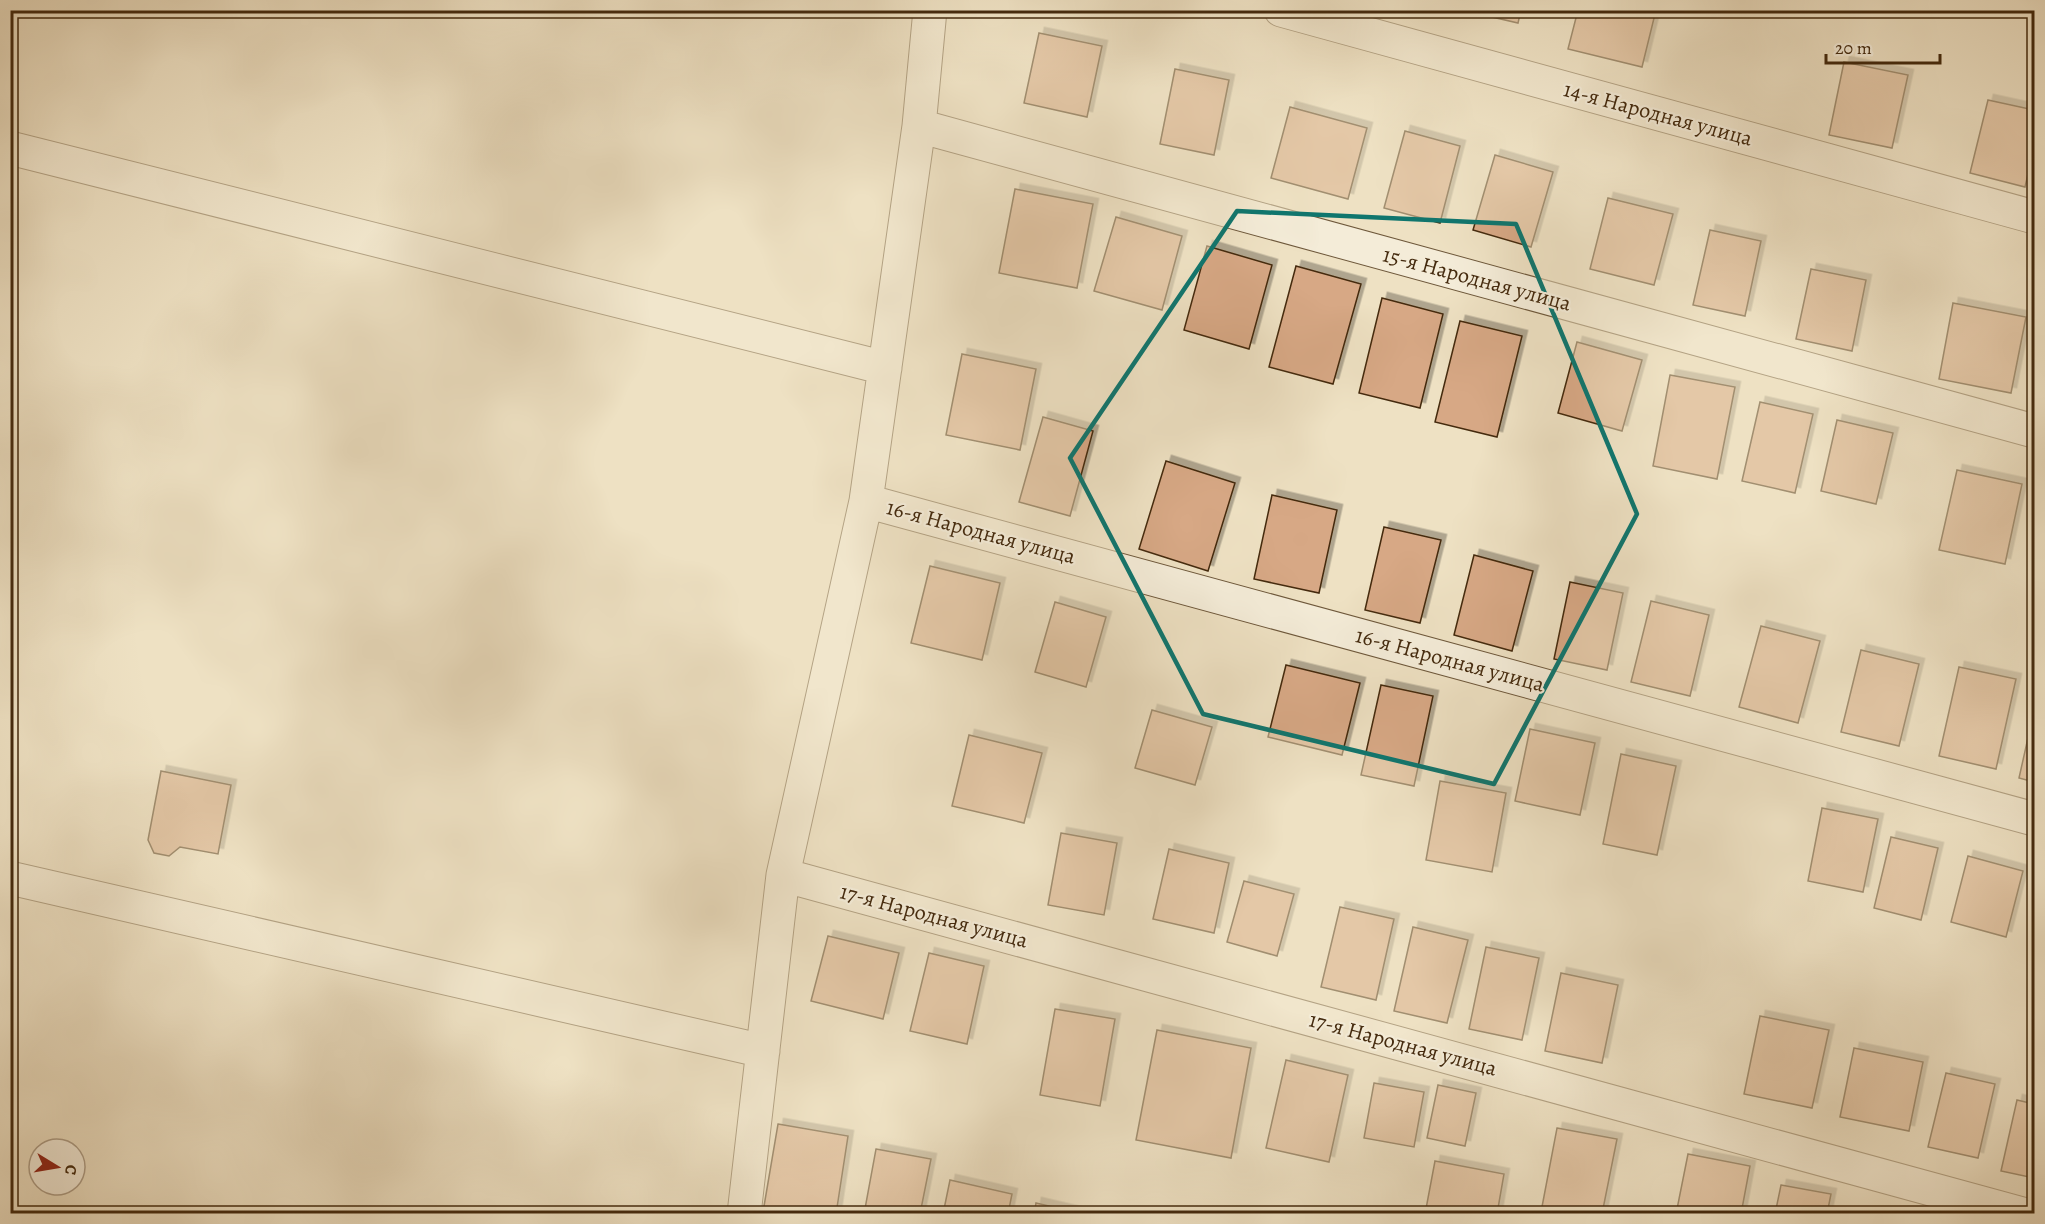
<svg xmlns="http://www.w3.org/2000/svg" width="2045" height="1224" viewBox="0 0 2045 1224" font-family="Alegreya,serif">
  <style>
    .building { fill: #d7a885; stroke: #442a0e; stroke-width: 1.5; filter: url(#shadow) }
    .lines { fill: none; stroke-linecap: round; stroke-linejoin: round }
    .minor-casing { stroke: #6e583b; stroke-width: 35 }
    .minor { stroke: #f4ecd8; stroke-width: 33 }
    .marked { fill: none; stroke: #0f766e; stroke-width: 4.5; stroke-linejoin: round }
    .labels { text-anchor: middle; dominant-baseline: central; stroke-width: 4.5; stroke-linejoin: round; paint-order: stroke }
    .street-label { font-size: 22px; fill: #442a0e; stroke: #f4ecd8 }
  </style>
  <defs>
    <filter id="shadow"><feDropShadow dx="5.5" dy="-5.5" stdDeviation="0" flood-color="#0004"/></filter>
  </defs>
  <rect width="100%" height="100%" fill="#eee1c3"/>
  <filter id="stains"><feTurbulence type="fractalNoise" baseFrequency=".00333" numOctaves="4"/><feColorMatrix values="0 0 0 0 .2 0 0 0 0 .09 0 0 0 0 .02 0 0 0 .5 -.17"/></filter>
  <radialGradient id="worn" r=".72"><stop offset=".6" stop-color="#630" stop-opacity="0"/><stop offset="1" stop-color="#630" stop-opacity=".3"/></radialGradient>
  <!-- building -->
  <path class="building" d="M1462,10H1521L1518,23Z
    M1578,10H1656L1642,67L1568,49Z
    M1039,33L1102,46L1087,117L1024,103Z
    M1844,62L1908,75L1892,148L1829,135Z
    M1175,69L1229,80L1214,155L1160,144Z
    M1988,100L2034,110V148L2025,187L1970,173Z
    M1290,107L1367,128L1348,199L1271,178Z
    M1405,131L1460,146L1440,223L1384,208Z
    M1495,155L1553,172L1531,247L1473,230Z
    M1015,189L1093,204L1077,288L999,273Z
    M1608,198L1673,214L1654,285L1590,269Z
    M1116,217L1182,236L1162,310L1094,291Z
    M1710,230L1761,241L1745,316L1693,305Z
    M1207,246L1272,265L1249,349L1184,330Z
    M1296,266L1361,284L1333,384L1269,367Z
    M1811,269L1866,280L1852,351L1796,339Z
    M1382,298L1443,314L1420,408L1359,393Z
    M1953,303L2026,317L2011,393L1939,379Z
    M1460,321L1522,336L1497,437L1435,422Z
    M1577,342L1642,360L1622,431L1558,413Z
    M962,354L1036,369L1020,450L946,435Z
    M1670,375L1735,387L1717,479L1653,466Z
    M1760,402L1813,414L1795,493L1742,481Z
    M1043,417L1093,431L1070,516L1019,502Z
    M1837,420L1893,433L1876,504L1821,491Z
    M1166,461L1235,483L1208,571L1139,549Z
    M1957,470L2022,484L2005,564L1939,550Z
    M1272,495L1337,510L1319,593L1254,579Z
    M1384,527L1441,540L1420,623L1365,610Z
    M1474,555L1533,571L1512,651L1454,635Z
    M930,566L1000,583L982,660L911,643Z
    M1570,582L1623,593L1607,670L1554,659Z
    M1651,601L1709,615L1690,696L1631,682Z
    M1055,602L1106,617L1086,687L1035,672Z
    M1761,626L1820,641L1798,723L1739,707Z
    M1861,650L1919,664L1899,746L1841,732Z
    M1286,665L1360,683L1342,755L1268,737Z
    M1959,667L2016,679L1996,769L1939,756Z
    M1381,685L1433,696L1414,786L1361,775Z
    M1152,710L1212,727L1195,785L1135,768Z
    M2034,711V782L2019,778Z
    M1530,729L1595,743L1580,815L1515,801Z
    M969,735L1042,753L1024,823L952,806Z
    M1621,754L1676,766L1657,855L1603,844Z
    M161,771L231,785L218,854L180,847L169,856L154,853L148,840Z
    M1440,781L1506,793L1492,872L1426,860Z
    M1822,808L1878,819L1863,892L1808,881Z
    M1061,833L1117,843L1104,915L1048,905Z
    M1891,837L1938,848L1921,920L1874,908Z
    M1169,849L1229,863L1214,933L1153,919Z
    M1968,856L2023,871L2006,937L1951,922Z
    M1244,881L1294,894L1277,956L1227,942Z
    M1340,907L1394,919L1376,1000L1321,987Z
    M1413,927L1468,940L1447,1023L1394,1011Z
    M828,936L899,953L883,1019L811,1001Z
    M1486,947L1539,958L1522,1040L1469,1029Z
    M929,953L984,966L967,1044L910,1031Z
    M1561,973L1618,985L1602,1063L1545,1051Z
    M1055,1009L1115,1019L1100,1106L1040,1095Z
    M1760,1016L1829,1030L1812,1108L1744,1094Z
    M1157,1030L1251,1048L1231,1158L1136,1140Z
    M1854,1048L1923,1062L1909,1131L1840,1117Z
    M1286,1060L1348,1075L1329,1162L1266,1148Z
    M1946,1073L1995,1084L1978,1158L1928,1147Z
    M1374,1083L1424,1092L1414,1147L1364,1138Z
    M1438,1085L1476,1093L1465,1146L1427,1138Z
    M2017,1100L2034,1104V1178L2001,1171Z
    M778,1124L848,1136L836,1214H774L763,1212Z
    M1557,1128L1617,1139L1602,1214H1550L1541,1212Z
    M876,1149L931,1159L920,1214H864Z
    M1688,1154L1750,1166L1741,1214H1676Z
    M1435,1161L1504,1174L1497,1214H1425Z
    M950,1180L1012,1194L1008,1214H943Z
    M1781,1185L1831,1194L1827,1214H1775Z
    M1036,1203L1083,1214H1034Z"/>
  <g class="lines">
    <defs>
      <path id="minor" d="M1281,10L2034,217
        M919,126L2034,431
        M10,148L885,368
        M866,501L2034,819
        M783,875L2022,1214
        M10,878L763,1051
        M744,1214L783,875L866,501L919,126L930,10"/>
    </defs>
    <!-- minor casing -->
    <use href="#minor" class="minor-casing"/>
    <!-- minor -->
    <use href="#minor" class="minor"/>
  </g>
  <!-- marked area -->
  <path d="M0 0H2045V1224H0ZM1237,211L1516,224L1637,514L1494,784L1203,714L1070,458Z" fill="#eee1c3" fill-opacity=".55" fill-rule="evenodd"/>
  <path class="marked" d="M1237,211L1516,224L1637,514L1494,784L1203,714L1070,458Z"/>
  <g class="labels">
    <!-- street labels -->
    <g class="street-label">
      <text transform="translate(1658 114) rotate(15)">14-я Народная улица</text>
      <text transform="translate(1477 279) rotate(15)">15-я Народная улица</text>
      <text transform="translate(981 532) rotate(15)">16-я Народная улица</text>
      <text transform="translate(1450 660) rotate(15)">16-я Народная улица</text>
      <text transform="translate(934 916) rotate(15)">17-я Народная улица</text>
      <text transform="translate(1403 1044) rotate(15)">17-я Народная улица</text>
    </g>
  </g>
  <!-- margin -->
  <rect width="2045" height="1224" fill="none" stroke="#eee1c3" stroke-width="36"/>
  <rect x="12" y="12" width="2021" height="1200" fill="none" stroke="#442a0e" stroke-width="3"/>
  <rect x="18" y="18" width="2009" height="1188" fill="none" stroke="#442a0e" stroke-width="1.5"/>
  <!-- north arrow -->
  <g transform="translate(57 1167) rotate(101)"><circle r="28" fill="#f4ecd8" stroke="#ae9e87" stroke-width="1.5"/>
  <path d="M0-4.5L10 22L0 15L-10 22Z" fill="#8f2418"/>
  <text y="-9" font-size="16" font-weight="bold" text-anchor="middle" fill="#442a0e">С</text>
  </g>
  <!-- scale -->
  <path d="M1826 54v9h114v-9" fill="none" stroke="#442a0e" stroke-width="3"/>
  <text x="1835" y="54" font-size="18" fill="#442a0e" stroke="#f4ecd8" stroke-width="4.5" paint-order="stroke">20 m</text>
  <rect width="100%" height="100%" filter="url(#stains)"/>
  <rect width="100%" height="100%" fill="url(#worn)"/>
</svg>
